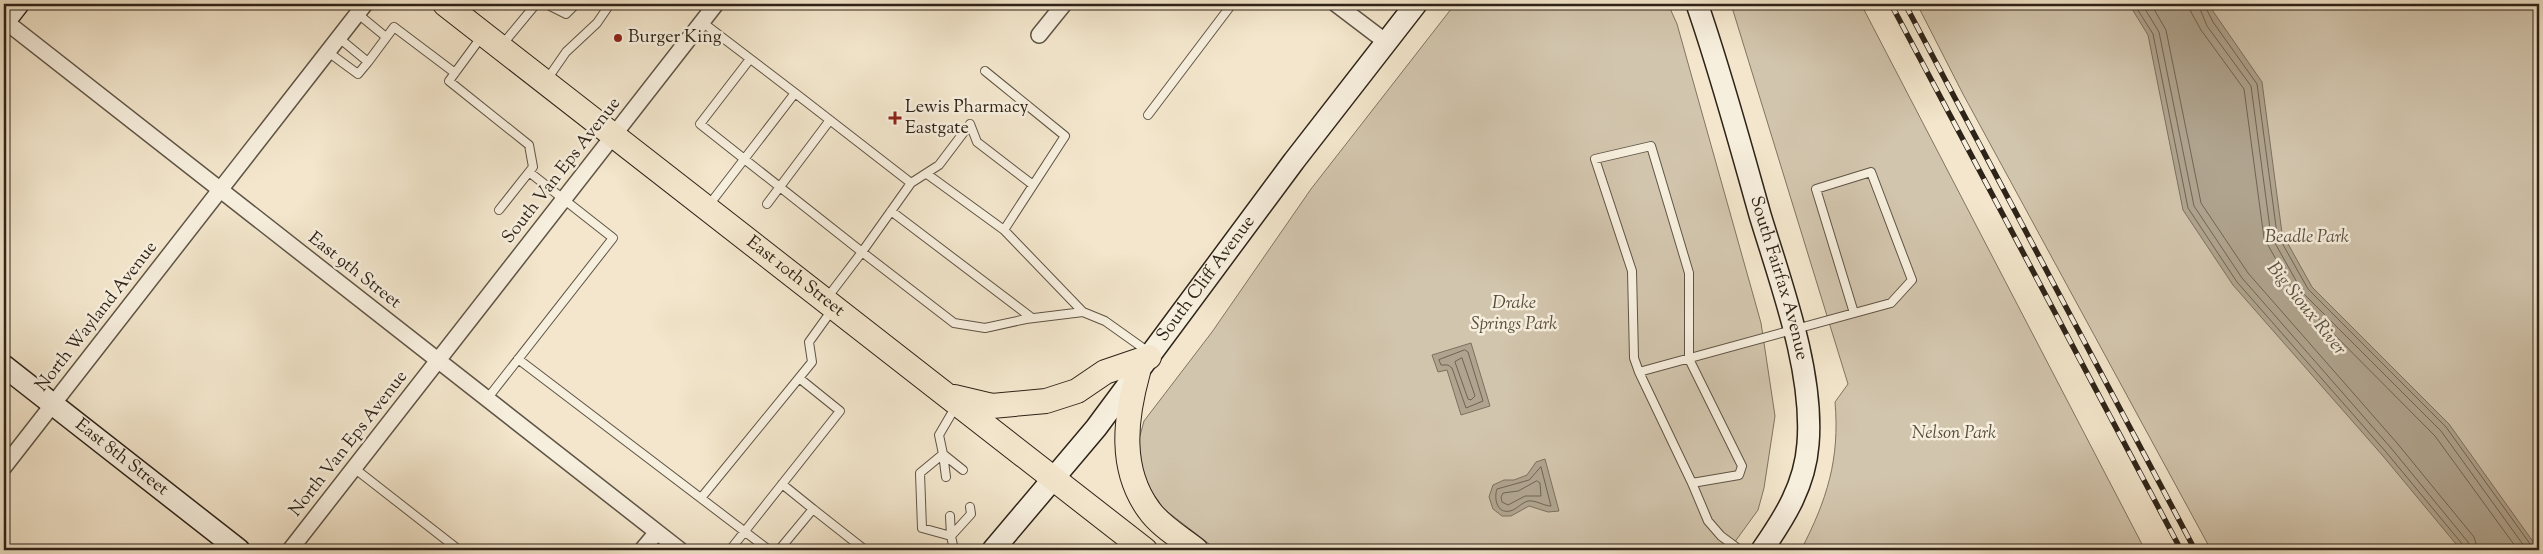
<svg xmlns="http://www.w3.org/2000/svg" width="2543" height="554" viewBox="0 0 2543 554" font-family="'Sorts Mill Goudy',serif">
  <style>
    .green { fill: #d2c5ad; stroke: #807462 }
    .water { fill: #b0a48f; stroke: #7c705f }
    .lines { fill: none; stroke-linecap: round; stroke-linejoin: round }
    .shore { stroke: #6f6454; stroke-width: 1 }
    .lane-casing { stroke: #5f5445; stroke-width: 10 }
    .street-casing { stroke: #5f5445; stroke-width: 18 }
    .secondary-casing { stroke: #2e2318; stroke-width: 24 }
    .primary-casing { stroke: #2e2318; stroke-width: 26 }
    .lane { stroke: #f7efde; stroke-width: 8 }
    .street { stroke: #f7efde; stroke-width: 15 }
    .secondary { stroke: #f7efde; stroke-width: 21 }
    .primary { stroke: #f3e6cc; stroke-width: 24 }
    .rail-casing { stroke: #2e2318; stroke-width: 5.5 }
    .rail { stroke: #f7efde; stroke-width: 4; stroke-dasharray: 11; stroke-linecap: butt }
    .poi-dot { fill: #8f2418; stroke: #f7efde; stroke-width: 2 }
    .labels { text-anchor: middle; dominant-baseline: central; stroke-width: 5; stroke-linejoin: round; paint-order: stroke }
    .poi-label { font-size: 18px; fill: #2e2318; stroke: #f7efde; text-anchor: start }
    .street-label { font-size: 18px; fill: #2e2318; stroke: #f7efde }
    .park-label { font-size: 18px; font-style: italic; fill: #574c3d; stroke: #f7efde }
    .water-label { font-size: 19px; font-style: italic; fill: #5c5042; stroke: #f7efde }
  </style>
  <rect width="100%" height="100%" fill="#f3e6cc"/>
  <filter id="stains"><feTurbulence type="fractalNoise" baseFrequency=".004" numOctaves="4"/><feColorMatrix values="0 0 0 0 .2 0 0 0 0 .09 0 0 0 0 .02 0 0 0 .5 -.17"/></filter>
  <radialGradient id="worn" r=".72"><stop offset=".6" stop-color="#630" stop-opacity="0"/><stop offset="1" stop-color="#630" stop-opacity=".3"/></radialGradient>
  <!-- green -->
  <path class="green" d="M1455,4H1668L1677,24L1761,323L1775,416L1764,488L1758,510L1729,550H1217L1164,509L1144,481L1138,443L1144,421L1212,332L1311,189Z
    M1731,4H1861L2145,550H1801C1827,500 1840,459 1835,402L1848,384Z
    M1917,4H2539V550H2211L1963,94Z"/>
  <!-- water -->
  <path class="water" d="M2129,4H2208L2262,82L2282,233L2312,287L2449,424L2539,550H2461L2383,456L2233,285L2183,210L2148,35Z
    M1471,343L1490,406L1461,415L1447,370L1438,372L1432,355Z
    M1545,459L1559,511L1548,512L1529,506L1511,516H1502L1493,509L1489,497L1493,485L1504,480H1514L1527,475L1536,462Z"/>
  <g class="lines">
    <!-- shore -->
    <path class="shore" d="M2134,4L2153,34L2188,208L2237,282L2386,452L2463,545L2464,550
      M2142,4L2159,32L2194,206L2242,278L2391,448L2468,542L2470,550
      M2151,4L2166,30L2201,203L2248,273L2397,443L2474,537L2478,550
      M2190,4L2191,12L2201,30L2244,89L2264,238L2297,297L2435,436L2518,550
      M2198,4L2207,26L2251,86L2271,236L2303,293L2441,431L2527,550
      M2204,4L2213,22L2257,84L2277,234L2308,289L2446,427L2533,548L2539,550
      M1465,350L1468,352L1483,401L1466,408L1452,368L1448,365H1441L1439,360Z
      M1462,358L1475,396L1471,400L1468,399L1455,362Z
      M1541,467L1551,506C1544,506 1536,500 1528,501C1521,503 1516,510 1510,511C1496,514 1494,497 1497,489L1529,480Z
      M1537,481L1540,483L1541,496H1525L1508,505L1502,502L1501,497L1503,493L1518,491Z"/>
    <defs>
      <path id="lane" d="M546,4L566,14L576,4
        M358,14L386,37
        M702,22L795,93L709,205
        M482,36L449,81L529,145L533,167L499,210
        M339,38L368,62L394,27L455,73
        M502,45L536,4
        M328,52L358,74L368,62
        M750,59L700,124L862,252L911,183L939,165L970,124
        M985,71L1065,136L1004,230
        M546,81L566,52L597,23L610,4
        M795,93L911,183
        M1148,115L1232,4
        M970,124L977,142L1033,185
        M927,174L1004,230L1083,312
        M767,204L830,120
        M891,211L1032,318
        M827,298L862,252L954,323L985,328L1026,319L1083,312L1105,321L1150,353
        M518,359L769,550
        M1639,372L1891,303L1912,280L1871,172L1816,189L1854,313
        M799,378L812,362L809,342L832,310
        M487,399L613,238L529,172
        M943,454L963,470
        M943,454L946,477
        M354,468L459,550
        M1692,483L1739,475L1742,466L1689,359V273L1651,146L1595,159L1632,271L1634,358L1639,372L1692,483L1708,521L1721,536L1740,550
        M782,484L813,509
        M701,498L799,378L840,411L730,550
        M950,516L951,536
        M951,536L971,514L970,507
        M779,550L813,509L865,550
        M954,550L951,536L922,528L920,473L943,454L939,435L956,406"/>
      <path id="street" d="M1336,4L1386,42
        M5,21L680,550
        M1039,35L1064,4
        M4,467L365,4
        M290,550L716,4
        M642,550L657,532"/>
      <g id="secondary">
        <path id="s1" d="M1697,4C1721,73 1740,144 1760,215C1781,284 1814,372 1808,444C1805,485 1785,517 1762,550"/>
        <path d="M4,22L18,4"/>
        <path id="s2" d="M4,366L239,550"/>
        <path id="s3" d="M993,550L1096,428L1294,161L1416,4"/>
      </g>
      <g id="primary">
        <path id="s4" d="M445,4L1145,550"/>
        <path d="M1138,372C1125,419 1119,469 1149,510C1160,526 1181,538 1196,550"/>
        <path d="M954,397L992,406L1046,401L1077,391L1105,372L1149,357"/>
      </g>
    </defs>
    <!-- lane casing -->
    <use href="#lane" class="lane-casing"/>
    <!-- street casing -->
    <use href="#street" class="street-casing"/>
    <!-- secondary casing -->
    <use href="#secondary" class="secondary-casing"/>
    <!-- primary casing -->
    <use href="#primary" class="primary-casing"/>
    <!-- lane -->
    <use href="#lane" class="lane"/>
    <!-- street -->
    <use href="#street" class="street"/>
    <!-- secondary -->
    <use href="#secondary" class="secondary"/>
    <!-- primary -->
    <use href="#primary" class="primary"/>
    <defs>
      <path id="rail" d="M1891,4L2181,550
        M1905,4L2195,550"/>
    </defs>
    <!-- rail casing -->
    <use href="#rail" class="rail-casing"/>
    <!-- rail -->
    <use href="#rail" class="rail"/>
  </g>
  <!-- markers -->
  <g class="poi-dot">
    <circle cx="618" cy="38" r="5"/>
    <path d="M892.5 110.5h5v5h5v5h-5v5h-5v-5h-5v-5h5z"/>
  </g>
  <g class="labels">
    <!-- poi labels -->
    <g class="poi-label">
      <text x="628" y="38">Burger King</text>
      <text x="905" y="108">Lewis Pharmacy<tspan x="905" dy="21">Eastgate</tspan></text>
    </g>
    <!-- street labels -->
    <g class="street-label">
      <text transform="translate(562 171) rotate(-52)">South Van Eps Avenue</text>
      <text transform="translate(354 271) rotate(38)">East 9th Street</text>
      <text stroke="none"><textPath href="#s4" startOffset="444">East 10th Street</textPath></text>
      <text stroke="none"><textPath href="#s3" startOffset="345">South Cliff Avenue</textPath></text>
      <text stroke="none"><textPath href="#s1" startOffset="286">South Fairfax Avenue</textPath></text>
      <text transform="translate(97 317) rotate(-52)">North Wayland Avenue</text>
      <text transform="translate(349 444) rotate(-52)">North Van Eps Avenue</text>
      <text stroke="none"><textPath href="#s2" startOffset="149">East 8th Street</textPath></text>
    </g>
    <!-- park labels -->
    <g class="park-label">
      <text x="2307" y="238">Beadle Park</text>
      <text x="1514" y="304">Drake<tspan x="1514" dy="21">Springs Park</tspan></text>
      <text x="1954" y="434">Nelson Park</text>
    </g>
    <!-- water labels -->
    <g class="water-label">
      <text transform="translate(2306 309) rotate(51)">Big Sioux River</text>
    </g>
  </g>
  <!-- margin -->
  <rect width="2543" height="554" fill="none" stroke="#f3e6cc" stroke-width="20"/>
  <rect x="5" y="5" width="2533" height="544" fill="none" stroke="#2e2318" stroke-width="2.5"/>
  <rect x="10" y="10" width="2523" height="534" fill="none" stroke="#2e2318"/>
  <rect width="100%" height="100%" filter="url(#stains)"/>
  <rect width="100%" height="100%" fill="url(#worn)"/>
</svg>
